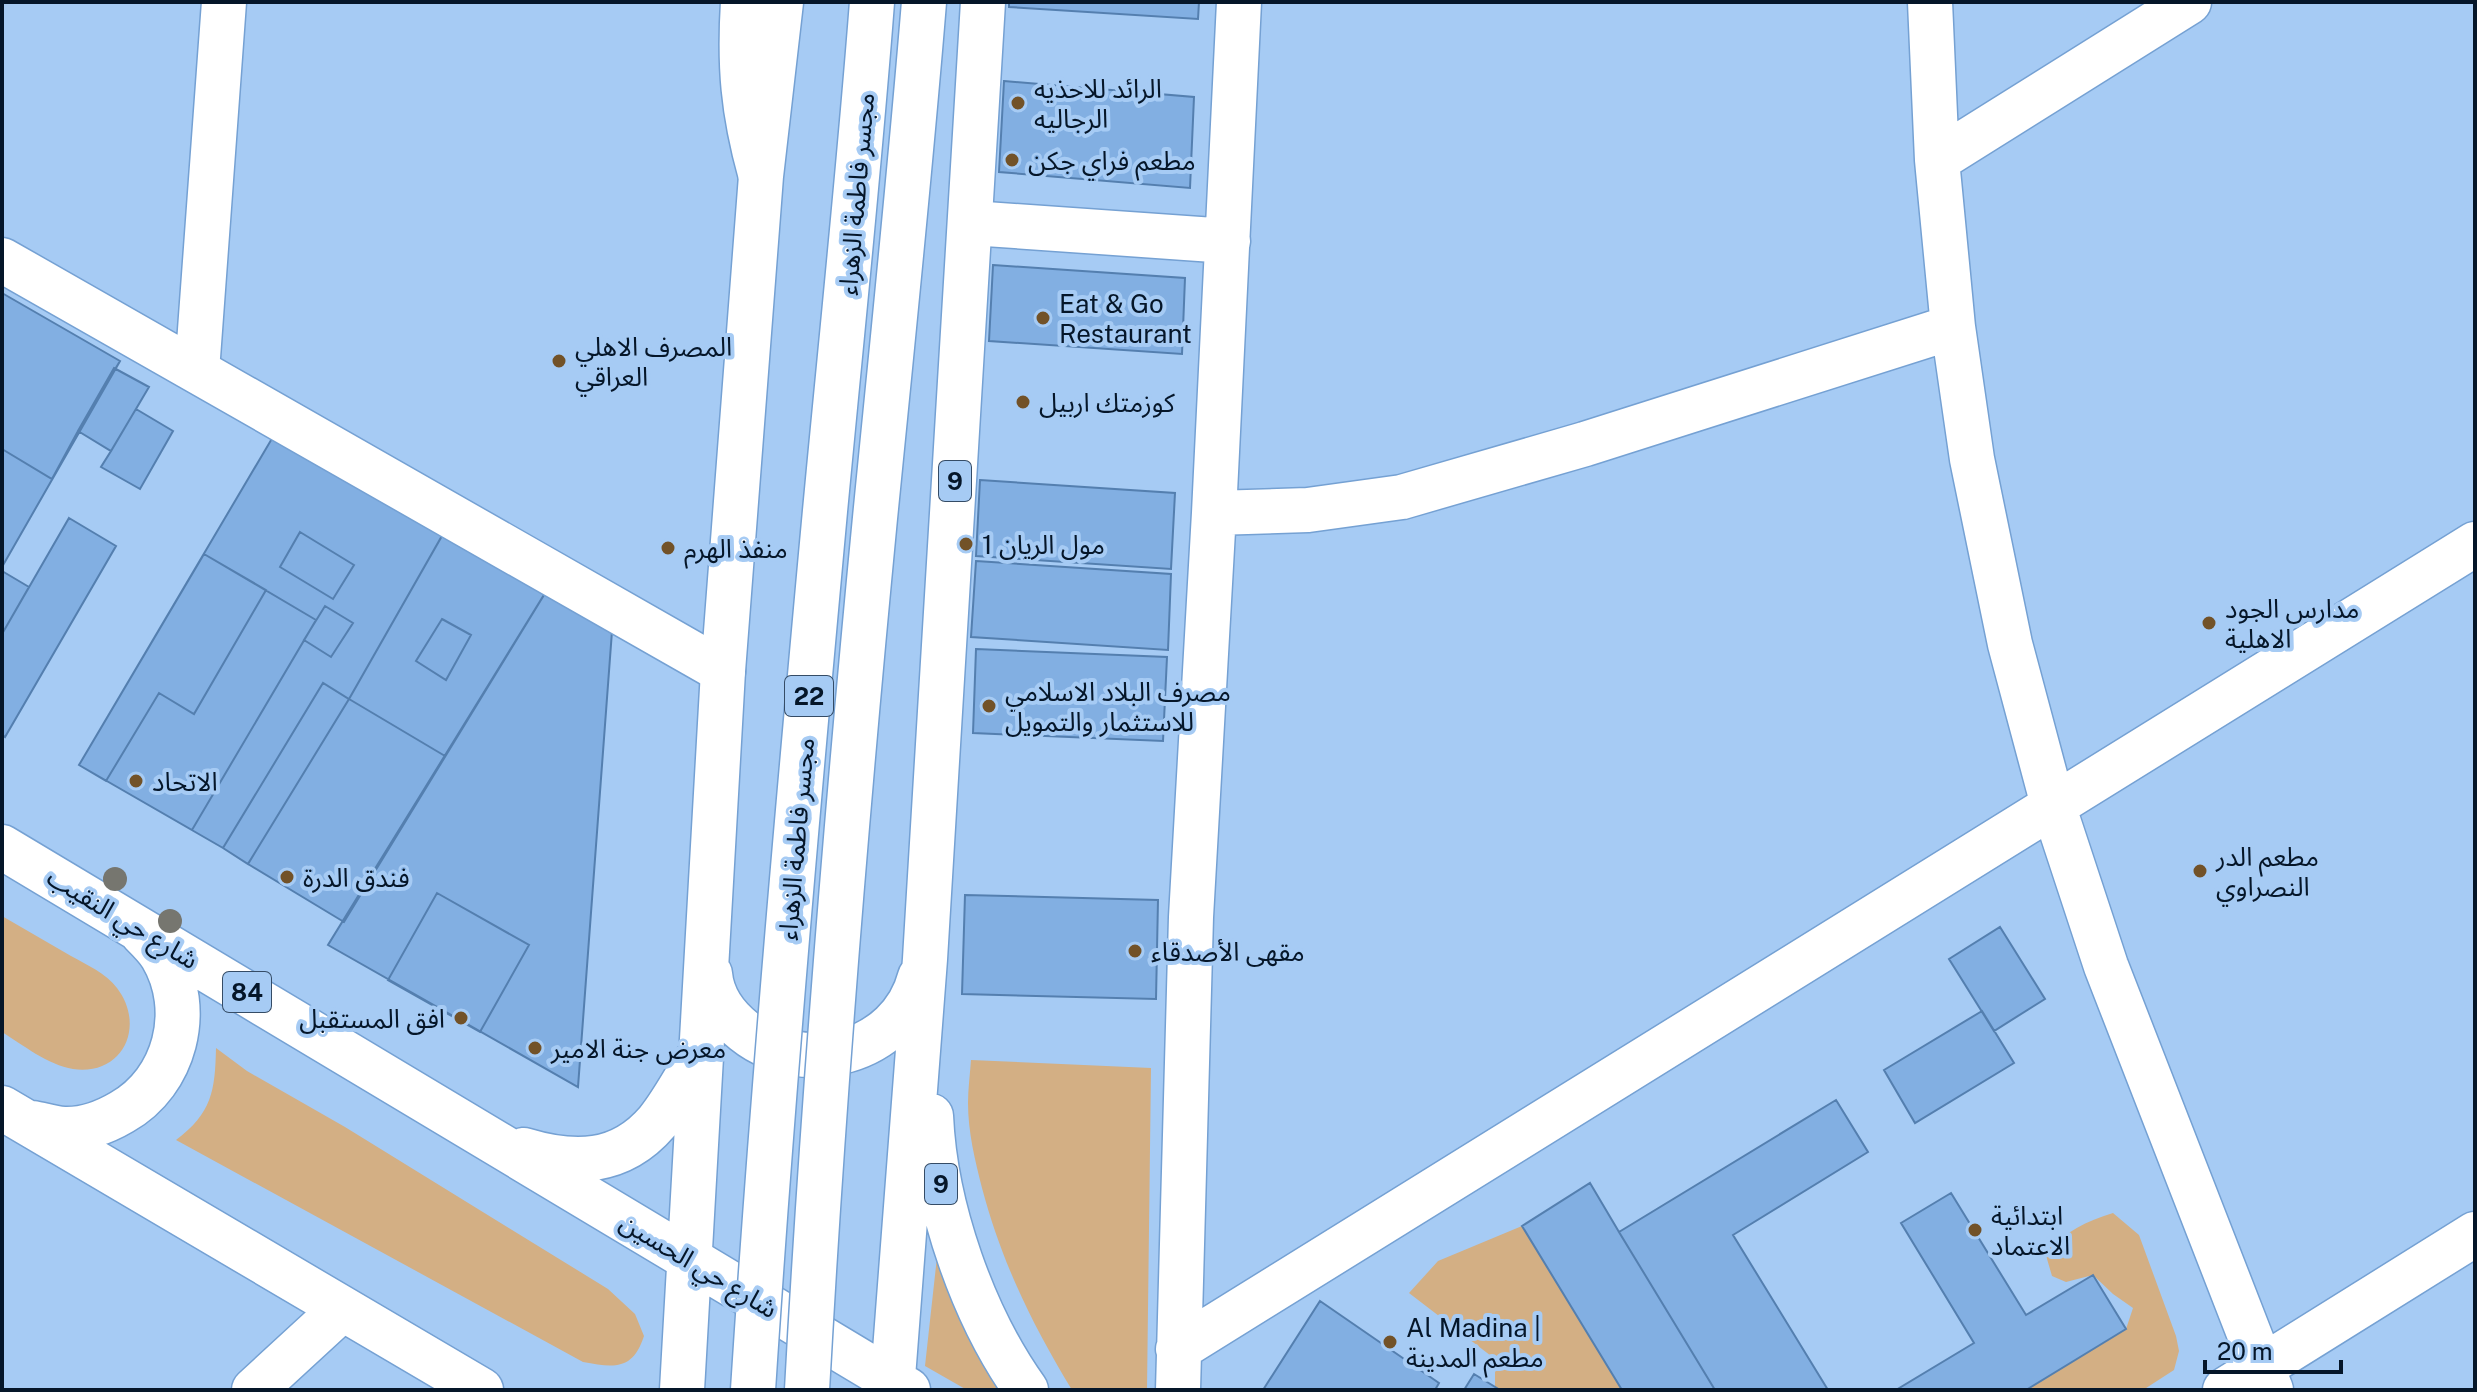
<svg xmlns="http://www.w3.org/2000/svg" width="2477" height="1392" viewBox="0 0 2477 1392" font-family="'Public Sans','Noto Sans Arabic',sans-serif">
  <style>
    .green { fill: #d3af84 }
    .building { fill: #82afe2; stroke: #547faf; stroke-width: 2 }
    .lines { fill: none; stroke-linecap: round; stroke-linejoin: round }
    .minor-casing { stroke: #75a1d3; stroke-width: 47 }
    .highway-casing { stroke: #75a1d3; stroke-width: 47 }
    .minor { stroke: #fff; stroke-width: 44 }
    .highway { stroke: #fff; stroke-width: 44 }
    .highway-bridge-casing { stroke: #75a1d3; stroke-width: 47; stroke-linecap: butt }
    .highway-bridge { stroke: #fff; stroke-width: 44 }
    .tree { fill: #76766f }
    .poi-dot { fill: #725228; stroke: #a6cbf4; stroke-width: 3 }
    .labels { text-anchor: middle; dominant-baseline: central; stroke-width: 8; stroke-linejoin: round; paint-order: stroke }
    .shield { fill: #a6cbf4; stroke: #354c66; stroke-width: 2 }
    .shield-label { font-size: 24px; font-weight: bold; fill: #051629 }
    .poi-label { font-size: 26px; fill: #051629; stroke: #a6cbf4; text-anchor: start }
    .street-label { font-size: 26px; fill: #051629; stroke: #a6cbf4 }
  </style>
  <rect width="100%" height="100%" fill="#a6cbf4"/>
  <!-- green -->
  <path class="green" d="M2,916C25,929 48,943 71,956C87,965 106,973 117,988C146,1026 123,1076 73,1069C48,1065 23,1045 2,1032Z
    M216,1048L247,1071L345,1127L608,1289L635,1314L644,1336C633,1370 615,1368 583,1362L176,1140C212,1113 215,1091 216,1048Z
    M971,1060L1151,1068L1147,1390H1072C1032,1324 1002,1263 982,1188C975,1160 968,1132 968,1103C968,1089 970,1074 971,1060Z
    M2113,1213L2139,1235L2176,1336L2179,1351L2174,1370L2143,1390H2030V1388L2126,1329L2133,1308L2113,1294L2093,1275L2066,1282L2052,1276L2045,1252C2066,1232 2086,1221 2113,1213Z
    M1522,1226L1622,1390H1495V1359L1409,1293L1438,1261Z
    M937,1257C953,1307 976,1346 1003,1390H967L925,1366Z"/>
  <!-- building -->
  <path class="building" d="M1009,2H1199L1198,19L1009,7Z
    M1004,81L1194,97L1190,188L999,172Z
    M993,265L1185,278L1182,354L989,341Z
    M2,293L120,361L2,567Z
    M2,293L120,361L2,567Z
    M2,293L120,361L78,431L52,479L2,449Z
    M114,368L149,387L136,409L173,431L140,489L101,467L111,451L78,431Z
    M114,368L149,387L111,451L78,431Z
    M277,430L447,527L349,699L323,683L223,848L79,765Z
    M980,480L1175,493L1171,569L976,556Z
    M69,518L116,546L5,737L2,735V634Z
    M447,527L547,590L344,922L248,864L349,699Z
    M300,532L354,565L333,599L280,567Z
    M204,554L316,620L192,830L79,765Z
    M204,554L266,590L194,714L159,693L106,781L79,765Z
    M976,561L1171,574L1168,650L971,637Z
    M2,571L29,587L2,634Z
    M547,590L612,631L578,1087L328,945Z
    M325,606L353,623L331,657L304,640Z
    M442,619L471,635L446,680L416,661Z
    M976,649L1167,657L1163,741L973,733Z
    M323,683L349,699L248,864L223,848Z
    M349,699L445,756L344,922L248,864Z
    M437,893L529,945L480,1032L388,980Z
    M965,895L1158,900L1156,999L962,994Z
    M2000,927L2045,999L1994,1031L1949,959Z
    M1982,1011L2014,1063L1915,1123L1884,1070Z
    M1836,1100L1868,1152L1733,1235L1828,1390H1715L1619,1232Z
    M1590,1183L1619,1232L1715,1390H1622L1522,1226Z
    M1951,1193L2026,1315L2093,1275L2126,1329L2026,1390H1896L1974,1343L1901,1223Z
    M1320,1301L1439,1383L1435,1390H1263Z
    M1474,1374L1500,1390H1464Z"/>
  <g class="lines">
    <defs>
      <path id="minor" d="M743,2C739,66 743,112 760,173
        M1930,2L1937,160L1953,327L1972,459L2010,644L2053,805L2106,966L2271,1390
        M1937,160L2189,2
        M971,223L1228,241
        M2,260L723,671
        M197,371L224,2
        M1214,513L1308,510L1402,497L1585,444L1953,327
        M1178,1349L2475,544
        M254,1390L342,1309
        M1178,1390L1191,917L1214,513L1239,2
        M2225,1390L2475,1234"/>
      <path id="highway" d="M2,847L908,1390
        M710,974C712,997 725,1016 744,1031C802,1078 900,1054 920,977
        M2,1108L481,1390
        M931,1116C935,1207 973,1316 1026,1390
        M33,1123C43,1125 53,1128 63,1129C83,1130 105,1122 122,1112C175,1082 194,1010 162,956C157,948 149,940 142,933
        M524,1150C574,1165 620,1165 657,1122C672,1104 688,1074 701,1053
        M682,1390L723,671L761,176L781,2
        M892,1390L925,959L983,2"/>
    </defs>
    <!-- minor casing -->
    <use href="#minor" class="minor-casing"/>
    <!-- highway casing -->
    <use href="#highway" class="highway-casing"/>
    <!-- minor -->
    <use href="#minor" class="minor"/>
    <!-- highway -->
    <use href="#highway" class="highway"/>
    <defs>
      <path id="highway-bridge" d="M753,1390C772,1097 798,804 825,511C841,341 859,172 872,2
        M807,1390C823,1099 847,808 875,518C892,346 910,174 924,2"/>
    </defs>
    <!-- highway-bridge casing -->
    <use href="#highway-bridge" class="highway-bridge-casing"/>
    <!-- highway-bridge -->
    <use href="#highway-bridge" class="highway-bridge"/>
  </g>
  <!-- trees -->
  <g class="tree">
    <circle cx="115" cy="879" r="12"/>
    <circle cx="170" cy="921" r="12"/>
  </g>
  <!-- markers -->
  <g class="poi-dot">
    <circle cx="1018" cy="103" r="8"/>
    <circle cx="1012" cy="160" r="8"/>
    <circle cx="1043" cy="318" r="8"/>
    <circle cx="559" cy="361" r="8"/>
    <circle cx="1023" cy="402" r="8"/>
    <circle cx="966" cy="544" r="8"/>
    <circle cx="668" cy="548" r="8"/>
    <circle cx="2209" cy="623" r="8"/>
    <circle cx="989" cy="706" r="8"/>
    <circle cx="136" cy="781" r="8"/>
    <circle cx="2200" cy="871" r="8"/>
    <circle cx="287" cy="877" r="8"/>
    <circle cx="1135" cy="951" r="8"/>
    <circle cx="461" cy="1018" r="8"/>
    <circle cx="535" cy="1048" r="8"/>
    <circle cx="1975" cy="1230" r="8"/>
    <circle cx="1390" cy="1342" r="8"/>
  </g>
  <g class="labels">
    <!-- shield labels -->
    <g class="shield">
      <rect x="939" y="461" width="32" height="40" rx="6"/>
      <rect x="785" y="676" width="48" height="40" rx="6"/>
      <rect x="223" y="972" width="48" height="40" rx="6"/>
      <rect x="925" y="1164" width="32" height="40" rx="6"/>
    </g>
    <g class="shield-label">
      <text x="955" y="481">9</text>
      <text x="809" y="696">22</text>
      <text x="247" y="992">84</text>
      <text x="941" y="1184">9</text>
    </g>
    <!-- poi labels -->
    <g class="poi-label">
      <text x="1034" y="88">الرائد للاحذيه<tspan x="1034" dy="30">الرجاليه</tspan></text>
      <text x="1028" y="160">مطعم فراي جكن</text>
      <text x="1059" y="303">Eat &amp; Go<tspan x="1059" dy="30">Restaurant</tspan></text>
      <text x="575" y="346">المصرف الاهلي<tspan x="575" dy="30">العراقي</tspan></text>
      <text x="1039" y="402">كوزمتك اربيل</text>
      <text x="982" y="544">مول الريان 1</text>
      <text x="684" y="548">منفذ الهرم</text>
      <text x="2225" y="608">مدارس الجود<tspan x="2225" dy="30">الاهلية</tspan></text>
      <text x="1005" y="691">مصرف البلاد الاسلامي<tspan x="1005" dy="30">للاستثمار والتمويل</tspan></text>
      <text x="152" y="781">الاتحاد</text>
      <text x="2216" y="856">مطعم الدر<tspan x="2216" dy="30">النصراوي</tspan></text>
      <text x="303" y="877">فندق الدرة</text>
      <text x="1151" y="951">مقهى الأصدقاء</text>
      <text x="445" y="1018" text-anchor="end">افق المستقبل</text>
      <text x="551" y="1048">معرض جنة الامير</text>
      <text x="1991" y="1215">ابتدائية<tspan x="1991" dy="30">الاعتماد</tspan></text>
      <text x="1406" y="1327">Al Madina |<tspan x="1406" dy="30">مطعم المدينة</tspan></text>
    </g>
    <!-- street labels -->
    <g class="street-label">
      <text transform="translate(856 194) rotate(-85)">مجسر فاطمة الزهراء</text>
      <text transform="translate(796 839) rotate(-85)">مجسر فاطمة الزهراء</text>
      <text transform="translate(123 918) rotate(31)">شارع حي النقيب</text>
      <text transform="translate(699 1265) rotate(31)">شارع حي الحسين</text>
    </g>
  </g>
  <!-- border -->
  <rect width="2477" height="1392" fill="none" stroke="#051629" stroke-width="8"/>
  <!-- scale -->
  <path d="M2205 1360v12h136v-12" fill="none" stroke="#051629" stroke-width="4"/>
  <text x="2217" y="1360" font-size="24" fill="#051629" stroke="#a6cbf4" stroke-width="6" paint-order="stroke">20 m</text>
</svg>
